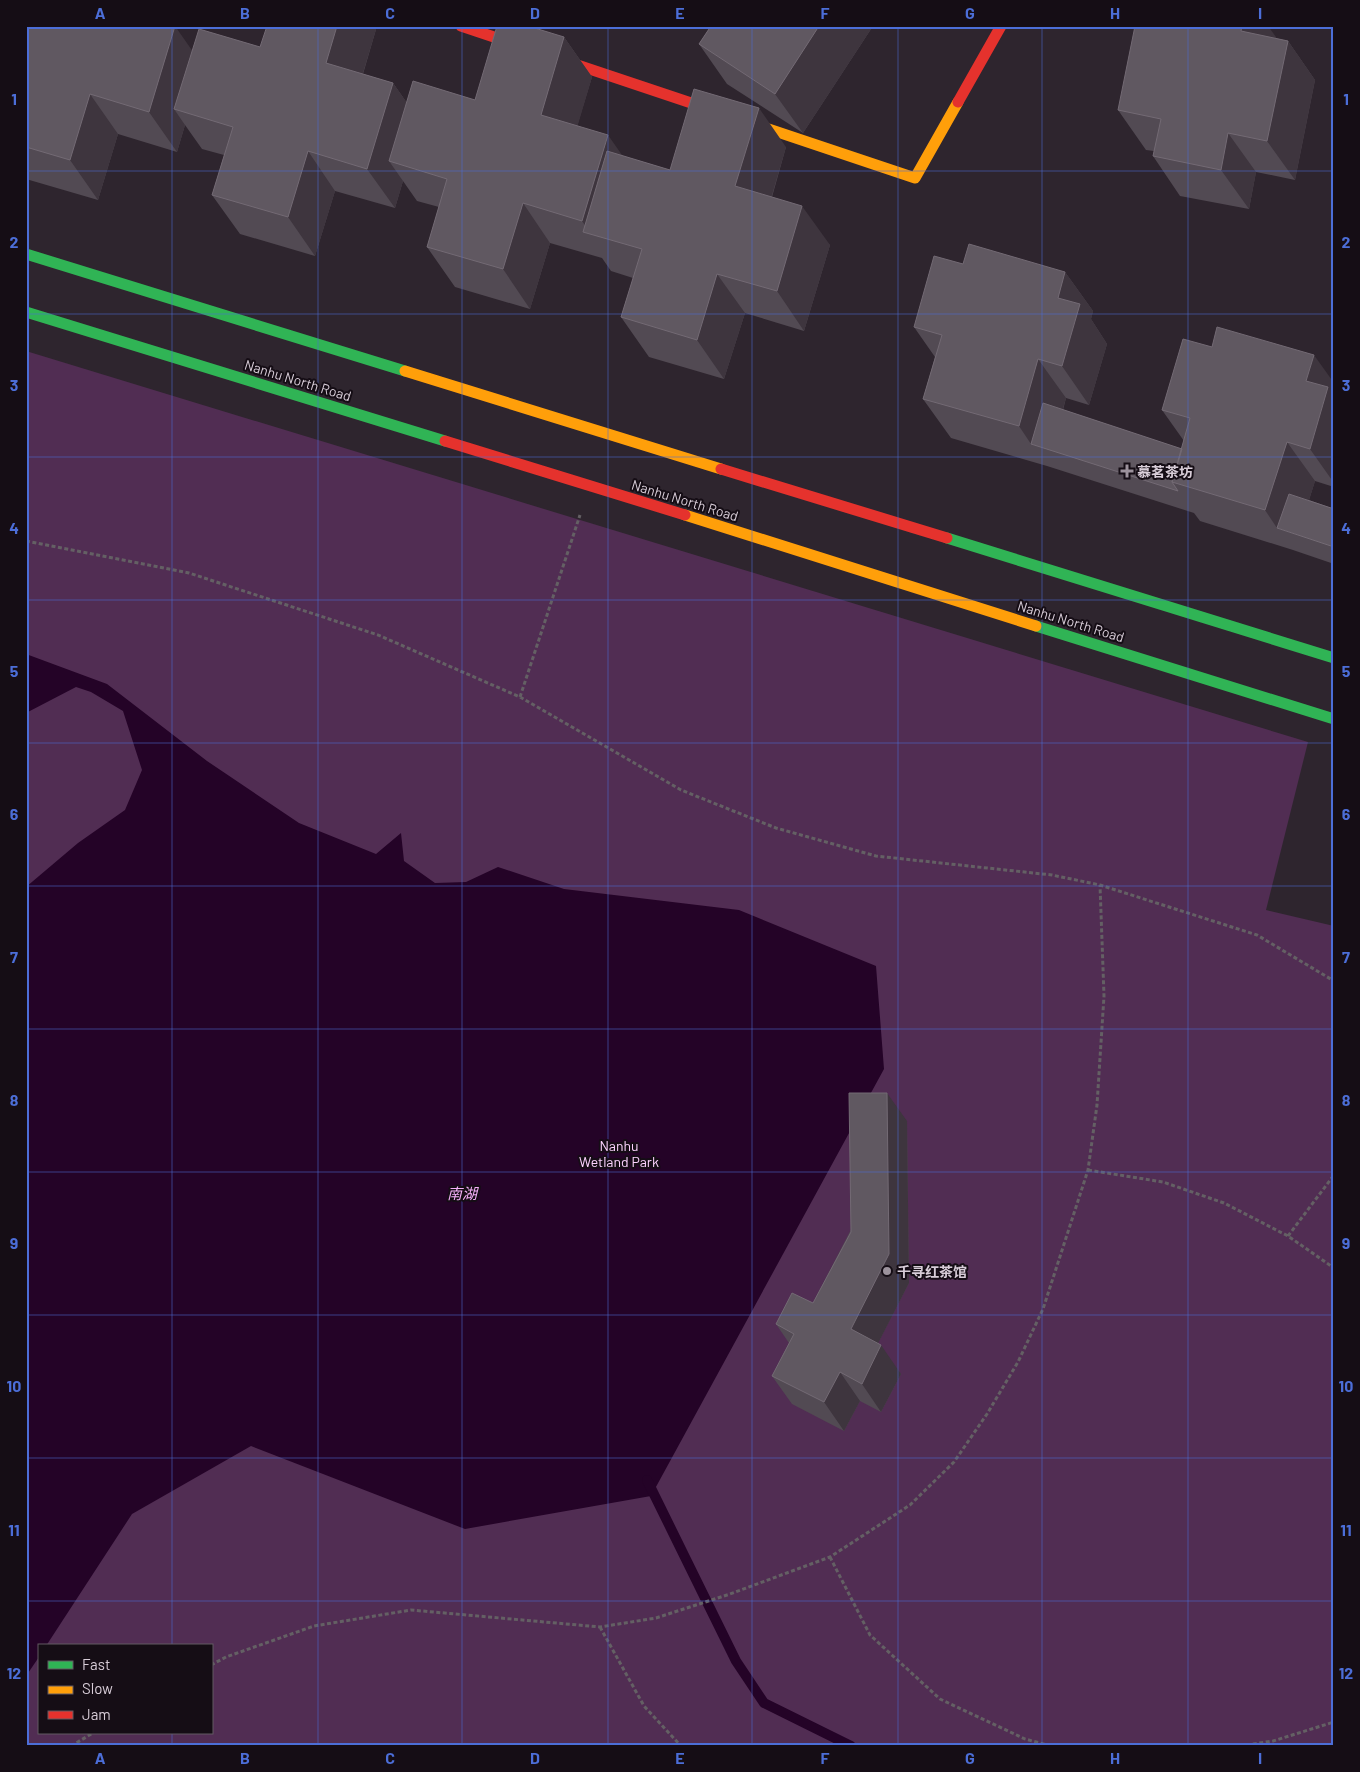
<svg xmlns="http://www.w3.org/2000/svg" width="1360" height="1772" viewBox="0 0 1360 1772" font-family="Barlow,'Noto Sans SC',sans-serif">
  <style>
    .green { fill: #512d53; fill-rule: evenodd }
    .water { fill: #240327 }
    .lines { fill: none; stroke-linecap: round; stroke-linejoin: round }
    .stream { stroke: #240327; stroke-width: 10 }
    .path { stroke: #646064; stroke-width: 3; stroke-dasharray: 4 2.5; stroke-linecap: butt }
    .fast { stroke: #30b455; stroke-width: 11 }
    .slow { stroke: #ff9f0a; stroke-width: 11 }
    .jam { stroke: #e5322d; stroke-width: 11 }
    .wall { fill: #524a53 }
    .shaded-wall { fill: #3e353e }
    .building { fill: #605861; stroke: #736a74 }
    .grid { fill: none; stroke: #4c6ed8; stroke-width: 1; stroke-opacity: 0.55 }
    .poi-dot { fill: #9c929c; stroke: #150d15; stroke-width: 2 }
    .labels { text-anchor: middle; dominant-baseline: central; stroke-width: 4; stroke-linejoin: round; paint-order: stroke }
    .street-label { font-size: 14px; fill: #d8cdd8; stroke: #150d15 }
    .poi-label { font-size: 14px; font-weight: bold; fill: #d8cdd8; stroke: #150d15; text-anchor: start }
    .park-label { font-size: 14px; fill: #fdd3ff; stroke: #150d15 }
    .water-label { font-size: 15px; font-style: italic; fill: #f5b0f9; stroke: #150d15 }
    .neatline { fill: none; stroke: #4c6ed8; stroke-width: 2 }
    .grid-label { font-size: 16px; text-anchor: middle; font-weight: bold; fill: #4c6ed8 }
  </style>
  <rect width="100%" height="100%" fill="#2e252e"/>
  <!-- green -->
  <path class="green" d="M26,351L1308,742L1266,910L1334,926V1746H26ZM39,1646H211V1733H39Z"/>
  <!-- water -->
  <path class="water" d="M26,654L107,684L207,761L299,823L376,854L401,833L404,861L435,883L466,882L498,867L564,889L739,910L876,966L884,1069L651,1496L465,1529L251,1446L132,1514L46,1646H39V1657L26,1676V887L78,843L125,810L142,770L123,711L91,692L76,687L26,713Z"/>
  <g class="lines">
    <!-- stream -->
    <path class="stream" d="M647,1480L736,1661L764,1703L851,1746"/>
    <!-- path -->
    <path class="path" d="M26,541L189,573L378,635L520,697L681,790L776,828L876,856L1052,875L1100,885L1257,935L1334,981
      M520,697L580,515
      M1088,1170L1163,1182L1224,1203L1288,1236L1334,1268
      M1288,1236L1334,1175
      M830,1557L870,1635L940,1699L1025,1739L1051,1746
      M600,1627L644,1706L681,1746
      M211,1665L226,1657L314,1626L411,1610L600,1627L656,1618L730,1594L830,1557L910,1505L954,1462L987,1414L1018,1362L1043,1309L1088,1170L1097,1105L1104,996L1100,885
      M71,1746L93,1733
      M1240,1746L1273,1741L1334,1722"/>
    <!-- fast -->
    <path class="fast" d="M26,254L405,371
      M26,312L445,441
      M947,538L1334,658
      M1036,626L1334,719"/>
    <!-- slow -->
    <path class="slow" d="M751,123L915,178L958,102
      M405,371L721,469
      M685,515L1036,626"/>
    <!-- jam -->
    <path class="jam" d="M461,26L751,123
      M958,102L1001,26
      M445,441L685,515
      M721,469L947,538"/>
  </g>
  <!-- wall -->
  <path class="wall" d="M26,26L192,50L260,47L377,26L363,74L393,83L407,103L475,100L564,37L592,77L577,126L623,156L670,170L786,147L772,197L830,245L804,331L745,313L724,379L649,357L621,317L633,278L611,271L602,258L550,243L530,309L455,287L427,247L439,207L417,201L403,181L395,208L335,191L315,256L240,234L212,195L224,155L202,149L185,125L177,152L118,134L98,200L26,179Z
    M711,26H873L803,133L727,84L699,44Z
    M1184,27L1276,37L1275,38L1288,41L1315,80L1295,180L1256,172L1249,209L1180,196L1153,156L1154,151L1146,150L1118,110Z
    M963,264L1065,272L1093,311L1091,319L1107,344L1089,405L1066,398L1063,410L1182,449L1184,441L1162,410L1334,383V487L1315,481L1309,500L1334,509V564L1293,550L1200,521L1194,513L1047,466L951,438L923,399L935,357L914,327Z
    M907,1121L909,1283L878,1343L901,1374L881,1412L860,1401L844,1431L792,1404L772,1376L789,1343L776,1324L813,1303Z"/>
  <!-- shaded-wall -->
  <path class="shaded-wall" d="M175,26L203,66L174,109L185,125L177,152L149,112Z
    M337,26H377L354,103L326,63Z
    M819,26H873L803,133L775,94Z
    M1242,26H1268L1276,37L1269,71L1241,31Z
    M564,37L592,77L569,155L541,115Z
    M1288,41L1315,80L1295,180L1267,141Z
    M393,83L421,123L389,161L403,181L395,208L367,169Z
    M90,94L118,134L98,200L70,160Z
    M759,108L786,147L763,226L735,186Z
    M1228,133L1256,172L1249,209L1221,170Z
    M608,135L636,175L591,234L582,221Z
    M308,151L335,191L315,256L288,217Z
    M523,203L550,243L530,309L503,269Z
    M802,206L830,245L804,331L777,291Z
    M1065,272L1093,311L1091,319L1107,344L1089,405L1062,366L1058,298Z
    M717,274L745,313L724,379L697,340Z
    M1314,355L1334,383V483L1310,449L1306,381Z
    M1038,359L1066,398L1051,450L1031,444L1019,426Z
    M1287,442L1315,481L1298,535L1277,528L1265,510Z
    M887,1093L907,1121L909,1283L871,1357L851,1329Z
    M881,1345L901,1374L881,1412L862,1384Z
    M840,1372L860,1401L844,1431L824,1402Z"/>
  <!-- building -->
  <path class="building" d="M26,26H175L149,112L90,94L70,160L26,147Z
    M267,26H337L326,63L393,83L367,169L308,151L288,217L212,195L233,127L174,109L199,29L260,47Z
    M497,26H528L564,37L541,115L608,135L582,221L523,203L503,269L427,247L447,179L389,161L413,81L475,100Z
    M711,26H819L775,94L699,44Z
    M1135,26H1179L1184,27V26H1242L1241,31L1288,41L1267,141L1228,133L1221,170L1153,156L1161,119L1118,110Z
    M694,89L759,108L735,186L802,206L777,291L717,274L697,340L621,317L642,249L583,232L607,151L670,170Z
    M969,244L1065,272L1058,298L1080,304L1062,366L1038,359L1019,426L923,399L942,335L914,327L934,256L963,264Z
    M1217,327L1314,355L1306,381L1328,387L1310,449L1287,442L1265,510L1172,482L1190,418L1162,410L1183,339L1212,347Z
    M1043,403L1182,449L1172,482L1178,491L1031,444Z
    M1289,494L1334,509V547L1277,528Z
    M849,1093H887L889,1254L851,1329L881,1345L862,1384L840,1372L824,1402L772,1376L794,1334L776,1324L792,1293L813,1303L851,1232Z"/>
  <!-- grid -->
  <path class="grid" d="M172,26V1646M318,26V1746M462,26V1746M608,26V1746M752,26V1746M898,26V1746M1042,26V1746M1188,26V1746M26,171H1334M26,314H1334M26,457H1334M26,600H1334M26,743H1334M26,886H1334M26,1029H1334M26,1172H1334M26,1315H1334M26,1458H1334M26,1601H1334M172,1733V1746"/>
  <!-- markers -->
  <g class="poi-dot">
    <path d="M1124.5 463.5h5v5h5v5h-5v5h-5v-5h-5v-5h5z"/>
    <circle cx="887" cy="1271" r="5"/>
  </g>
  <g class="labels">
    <!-- street labels -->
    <g class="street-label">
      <text transform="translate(298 380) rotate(17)">Nanhu North Road</text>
      <text transform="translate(685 500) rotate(17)">Nanhu North Road</text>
      <text transform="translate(1071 621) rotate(17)">Nanhu North Road</text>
    </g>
    <!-- poi labels -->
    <g class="poi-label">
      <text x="1137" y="471">慕茗茶坊</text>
      <text x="897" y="1271">千寻红茶馆</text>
    </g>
    <!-- park labels -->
    <g class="park-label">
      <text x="619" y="1145">Nanhu<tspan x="619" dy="16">Wetland Park</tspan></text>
    </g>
    <!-- water labels -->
    <g class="water-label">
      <text x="462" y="1193">南湖</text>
    </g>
  </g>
  <!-- border -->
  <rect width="1360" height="1772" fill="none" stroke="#150d15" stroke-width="55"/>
  <!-- legend -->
  <rect x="38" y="1644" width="175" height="90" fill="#150d15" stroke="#635a63"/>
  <rect x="48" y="1661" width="25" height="8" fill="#30b455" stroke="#635a63"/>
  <text x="82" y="1670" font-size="15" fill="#d8cdd8">Fast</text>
  <rect x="48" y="1686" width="25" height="8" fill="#ff9f0a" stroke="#635a63"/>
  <text x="82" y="1694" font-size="15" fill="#d8cdd8">Slow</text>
  <rect x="48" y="1711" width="25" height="8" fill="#e5322d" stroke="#635a63"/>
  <text x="82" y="1720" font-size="15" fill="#d8cdd8">Jam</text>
  <rect x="28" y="28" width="1304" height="1716" class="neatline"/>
  <g class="grid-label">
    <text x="100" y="19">A</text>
    <text x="245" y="19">B</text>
    <text x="390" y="19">C</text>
    <text x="535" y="19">D</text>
    <text x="680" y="19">E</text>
    <text x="825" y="19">F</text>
    <text x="970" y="19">G</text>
    <text x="1115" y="19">H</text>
    <text x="1260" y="19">I</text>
    <text x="14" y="105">1</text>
    <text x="1346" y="105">1</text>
    <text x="14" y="248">2</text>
    <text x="1346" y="248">2</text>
    <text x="14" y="391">3</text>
    <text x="1346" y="391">3</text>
    <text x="14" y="534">4</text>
    <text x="1346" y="534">4</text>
    <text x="14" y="677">5</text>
    <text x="1346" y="677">5</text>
    <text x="14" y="820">6</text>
    <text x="1346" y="820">6</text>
    <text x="14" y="963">7</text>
    <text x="1346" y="963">7</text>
    <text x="14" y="1106">8</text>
    <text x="1346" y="1106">8</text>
    <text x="14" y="1249">9</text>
    <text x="1346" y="1249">9</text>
    <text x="14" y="1392">10</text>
    <text x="1346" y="1392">10</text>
    <text x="14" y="1536">11</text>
    <text x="1346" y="1536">11</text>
    <text x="14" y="1679">12</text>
    <text x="1346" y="1679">12</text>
    <text x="100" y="1764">A</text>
    <text x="245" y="1764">B</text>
    <text x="390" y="1764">C</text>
    <text x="535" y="1764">D</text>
    <text x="680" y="1764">E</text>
    <text x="825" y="1764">F</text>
    <text x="970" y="1764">G</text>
    <text x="1115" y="1764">H</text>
    <text x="1260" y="1764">I</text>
  </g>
</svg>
